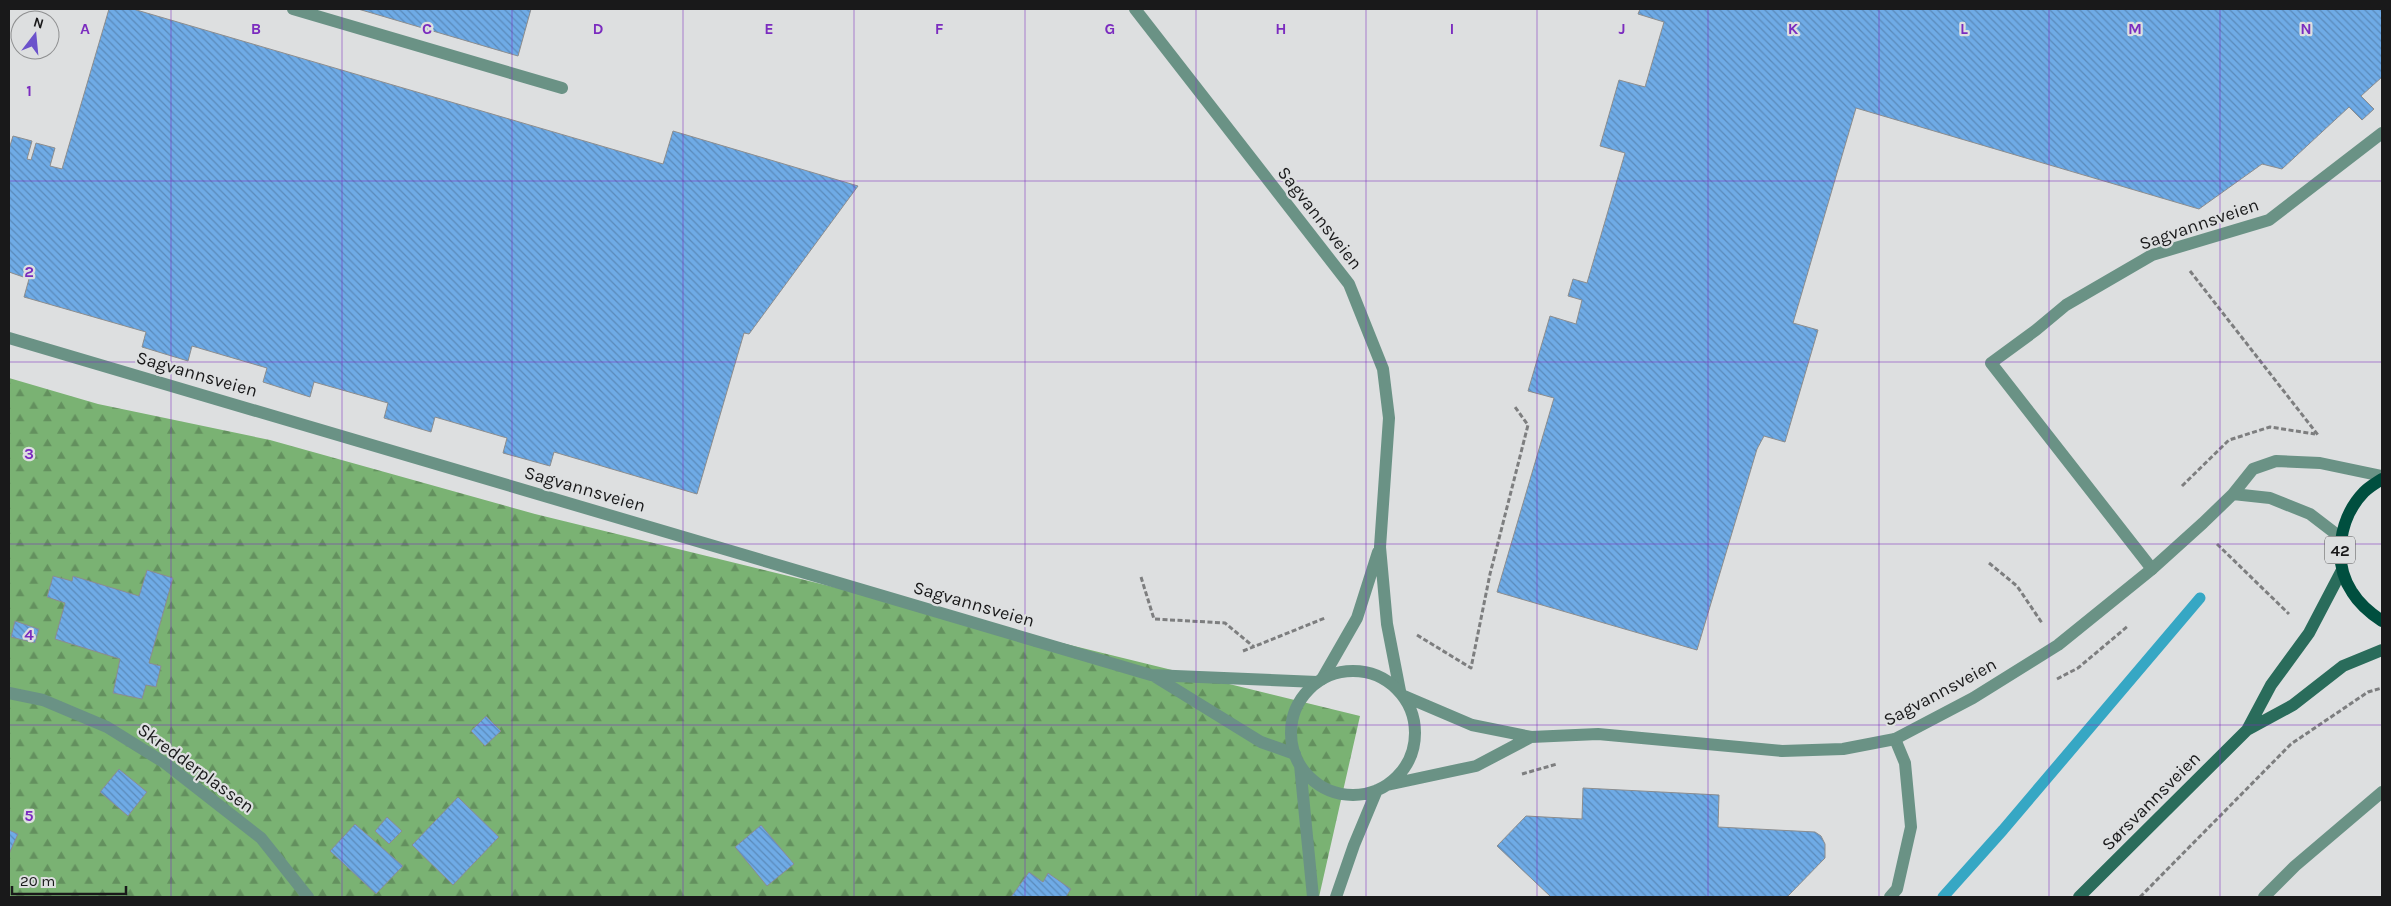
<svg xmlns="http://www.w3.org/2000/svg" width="2391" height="906" viewBox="0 0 2391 906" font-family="Karla,sans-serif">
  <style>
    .forest { fill: url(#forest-firs) }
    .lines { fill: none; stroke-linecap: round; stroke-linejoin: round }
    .stream { stroke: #36a7c4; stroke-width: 11 }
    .building { fill: url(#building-back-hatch); stroke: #8c8d8e }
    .path { stroke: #7d7e7f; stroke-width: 3; stroke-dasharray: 5 2.5; stroke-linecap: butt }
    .service { stroke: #6a9285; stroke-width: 12 }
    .minor { stroke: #6a9285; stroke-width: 12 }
    .tertiary { stroke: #6a9285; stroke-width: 12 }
    .secondary { stroke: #2a6c5b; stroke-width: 12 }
    .primary { stroke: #004f3f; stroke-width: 12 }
    .grid { fill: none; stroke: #7b2cbf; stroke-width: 1; stroke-opacity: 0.55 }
    .labels { text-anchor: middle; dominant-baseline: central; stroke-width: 4.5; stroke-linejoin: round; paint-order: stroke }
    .shield { fill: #dddfe0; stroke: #545455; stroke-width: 1 }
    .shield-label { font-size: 16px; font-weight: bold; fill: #19191a }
    .street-label { font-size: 18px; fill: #19191a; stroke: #dddfe0 }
    .grid-label { font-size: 16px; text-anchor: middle; font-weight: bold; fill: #7b2cbf; stroke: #dddfe0; stroke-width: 4.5; stroke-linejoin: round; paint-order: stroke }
  </style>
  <defs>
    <pattern id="forest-firs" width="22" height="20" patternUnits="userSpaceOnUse" patternTransform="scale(1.25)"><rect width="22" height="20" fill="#7ab273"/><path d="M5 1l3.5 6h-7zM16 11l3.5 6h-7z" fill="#63905e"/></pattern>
    <pattern id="building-back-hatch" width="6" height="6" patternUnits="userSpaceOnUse" patternTransform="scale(1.25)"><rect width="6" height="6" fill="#6fabe6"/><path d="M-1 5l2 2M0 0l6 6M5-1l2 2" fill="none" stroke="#5a8aba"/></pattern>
  </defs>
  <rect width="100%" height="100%" fill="#dddfe0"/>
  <!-- forest -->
  <path class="forest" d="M9,378L98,404L270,440L535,514L1360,716L1319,897H9Z"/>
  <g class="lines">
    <!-- stream -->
    <path class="stream" d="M1943,897L2003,830L2200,598"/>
  </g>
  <!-- building -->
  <path class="building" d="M109,9H133L663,164L673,131L858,186L749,334L744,333L697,494L554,452L550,466L503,453L507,438L435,417L431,432L384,418L388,403L314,382L310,397L263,382L267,368L192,346L188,361L142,347L146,332L24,297L29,279L9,272V149L13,136L32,141L27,159L31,160L36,143L55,148L50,166L62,169Z
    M358,9H531L518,56Z
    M1640,9H2382V77L2361,96L2374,109L2362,120L2349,107L2282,169L2262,164L2199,209L1856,108L1793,323L1818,330L1785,442L1764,436L1757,449L1697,650L1497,592L1554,398L1528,391L1550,316L1576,324L1582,300L1568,296L1573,279L1587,283L1625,153L1600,146L1619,80L1645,87L1664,22L1638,14Z
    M147,570L173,578L149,663L161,666L156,687L146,685L142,699L113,693L120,659L55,639L65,603L47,597L53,576L72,581L73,576L139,596Z
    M15,621L39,629L35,643L11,637Z
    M486,716L501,731L485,746L471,731Z
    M119,769L147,792L128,816L100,792Z
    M1583,788L1719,795L1718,827L1815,832L1821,836L1825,844V858L1787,897H1551L1497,846L1526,816L1582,819Z
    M458,797L499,837L453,885L412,845Z
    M387,817L402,831L389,844L375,831Z
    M355,824L403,866L376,894L330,851Z
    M761,825L794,864L767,886L735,847Z
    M9,830L18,834L9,854Z
    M1029,872L1043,882L1048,873L1071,889L1066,897H1011Z"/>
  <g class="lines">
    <!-- path -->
    <path class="path" d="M2190,271L2318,435
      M2182,486L2229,440L2270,427L2315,434
      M2217,544L2289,614
      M1989,563L2017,586L2042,623
      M1141,577L1154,619L1225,623L1254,647
      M1417,635L1471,668L1490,574L1528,425L1515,407
      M1243,651L1325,618
      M2057,679L2078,668L2128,626
      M1522,774L1557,764
      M2140,897L2291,744L2368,692L2382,688"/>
    <!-- service -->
    <path class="service" d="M293,9L562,88
      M1890,897L1897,889L1911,827L1905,763L1895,739
      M2264,897L2295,866L2382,792"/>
    <!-- minor -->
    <path class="minor" d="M1135,9L1349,284L1383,369L1389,418L1380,547L1387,624L1400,691
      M9,338L1151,675L1317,682
      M2152,569L1991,363L2036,330L2066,305L2152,255L2269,220L2382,133
      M1154,676L1261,742L1295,754
      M1322,679L1357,618L1378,552
      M9,693L43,700L107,727L165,763L261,838L308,897"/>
    <!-- tertiary -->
    <path class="tertiary" d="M2233,494L2270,498L2310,514L2340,537
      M1291 733a62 62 0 1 1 124 0a62 62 0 1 1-124 0Z
      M1404,696L1472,725L1531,737L1598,734L1782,751L1843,749L1895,739L1973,698L2058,645L2152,569L2203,523L2233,494L2253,469L2276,461L2320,463L2382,476
      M1300,765L1313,897
      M1387,785L1476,766L1531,737
      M1336,897L1354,845L1377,790"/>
    <!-- secondary -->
    <path class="secondary" d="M2247,730L2271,685L2309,633L2342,570
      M2079,897L2247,730L2293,705L2343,666L2382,650"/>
    <!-- primary -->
    <path class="primary" d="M2382,479C2376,483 2369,487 2364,492C2339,518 2332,562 2352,592C2360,605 2370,613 2382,621"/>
  </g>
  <!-- grid -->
  <path class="grid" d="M171,9V897M342,9V897M512,9V897M683,9V897M854,9V897M1025,9V897M1196,9V897M1366,9V897M1537,9V897M1708,9V897M1879,9V897M2049,9V897M2220,9V897M9,181H2382M9,362H2382M9,544H2382M9,725H2382"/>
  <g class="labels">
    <!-- shield labels -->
    <rect class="shield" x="2325" y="536.5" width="30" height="27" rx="4"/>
    <g class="shield-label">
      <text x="2340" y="550">42</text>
    </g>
    <!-- street labels -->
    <g class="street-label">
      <text transform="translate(1320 218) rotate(52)">Sagvannsveien</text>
      <text transform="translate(2199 224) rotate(-19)">Sagvannsveien</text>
      <text transform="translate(197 374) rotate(16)">Sagvannsveien</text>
      <text transform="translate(585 489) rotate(16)">Sagvannsveien</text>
      <text transform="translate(974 604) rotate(16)">Sagvannsveien</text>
      <text transform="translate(1940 692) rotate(-28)">Sagvannsveien</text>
      <text transform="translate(196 768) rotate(36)">Skredderplassen</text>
      <text transform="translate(2151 801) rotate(-45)">Sørsvannsveien</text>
    </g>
  </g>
  <g class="grid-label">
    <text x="85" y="34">A</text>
    <text x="256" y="34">B</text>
    <text x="427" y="34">C</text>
    <text x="598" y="34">D</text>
    <text x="769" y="34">E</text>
    <text x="939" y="34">F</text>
    <text x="1110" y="34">G</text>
    <text x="1281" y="34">H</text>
    <text x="1452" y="34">I</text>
    <text x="1622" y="34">J</text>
    <text x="1793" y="34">K</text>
    <text x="1964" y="34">L</text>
    <text x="2135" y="34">M</text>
    <text x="2306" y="34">N</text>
    <text x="29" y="96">1</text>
    <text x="29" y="277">2</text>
    <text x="29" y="459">3</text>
    <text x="29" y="640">4</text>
    <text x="29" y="821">5</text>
  </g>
  <!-- border -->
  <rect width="2391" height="906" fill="none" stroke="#19191a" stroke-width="20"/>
  <!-- north arrow -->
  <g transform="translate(35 35) rotate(16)"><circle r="24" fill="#dddfe0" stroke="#8f9091"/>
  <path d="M0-4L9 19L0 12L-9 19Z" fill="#6b52cb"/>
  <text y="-8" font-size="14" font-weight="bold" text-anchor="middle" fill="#19191a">N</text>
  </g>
  <!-- scale -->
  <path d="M12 886v8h114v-8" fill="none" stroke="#19191a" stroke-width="2.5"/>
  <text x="20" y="886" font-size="15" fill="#19191a" stroke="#dddfe0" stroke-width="4" paint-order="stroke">20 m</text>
</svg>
